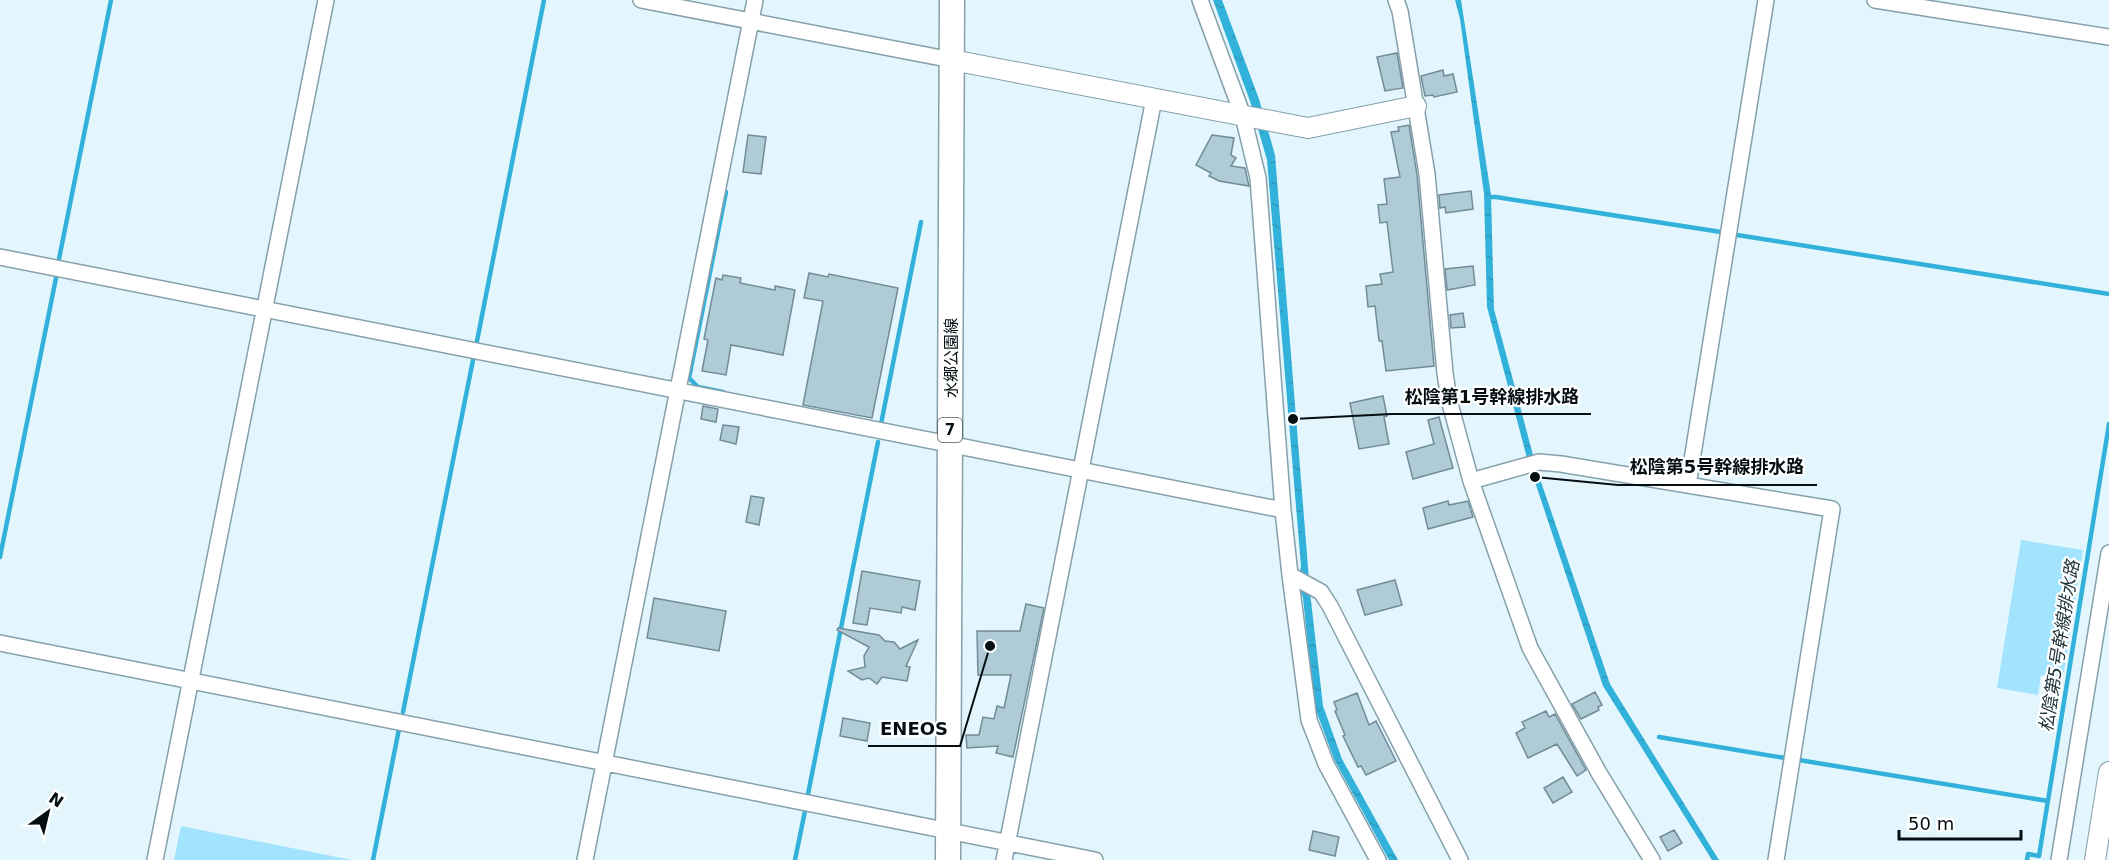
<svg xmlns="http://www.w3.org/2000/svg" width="2109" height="860" viewBox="0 0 2109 860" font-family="'DejaVu Sans','Noto Sans JP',sans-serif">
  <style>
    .green { fill: #a2e4fd }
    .water { fill: url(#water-ripples) }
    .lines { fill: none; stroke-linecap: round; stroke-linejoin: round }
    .stream { stroke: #32b2da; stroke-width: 4.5 }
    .building { fill: #aecbd6; stroke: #718c97; stroke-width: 1.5 }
    .minor-casing { stroke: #85a0ab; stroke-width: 18 }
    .tertiary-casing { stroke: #85a0ab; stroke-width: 22 }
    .primary-casing { stroke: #85a0ab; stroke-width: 27 }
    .minor { stroke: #fff; stroke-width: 15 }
    .tertiary { stroke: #fff; stroke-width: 20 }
    .primary { stroke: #fff; stroke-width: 24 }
    .labels { text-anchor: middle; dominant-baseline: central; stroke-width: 4.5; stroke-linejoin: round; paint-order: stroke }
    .shield { fill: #fff; stroke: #50575a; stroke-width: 1.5 }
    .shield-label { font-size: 15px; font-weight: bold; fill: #050f13 }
    .street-label { font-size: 16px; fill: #050f13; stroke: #fff }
    .water-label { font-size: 18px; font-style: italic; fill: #1c3139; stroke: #fff }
    .leader { fill: none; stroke: #050f13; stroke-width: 2 }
    .callout-dot { fill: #050f13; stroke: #fff; stroke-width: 2 }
    .callout-label { font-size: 18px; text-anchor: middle; font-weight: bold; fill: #050f13; stroke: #fff; stroke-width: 4.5; stroke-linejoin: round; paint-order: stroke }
  </style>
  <defs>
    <pattern id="water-ripples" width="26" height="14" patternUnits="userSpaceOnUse" patternTransform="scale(1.5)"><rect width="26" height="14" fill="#32b2da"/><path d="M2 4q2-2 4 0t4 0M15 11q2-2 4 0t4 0" fill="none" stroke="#2b98ba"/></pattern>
  </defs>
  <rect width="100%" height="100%" fill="#e4f6fd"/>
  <!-- green -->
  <path class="green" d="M2021,540L2083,550L2063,678L2041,675L2038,695L1997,688Z
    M181,826L352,860H174Z"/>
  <!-- water -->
  <path class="water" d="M1213,0H1222L1259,99L1275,155L1310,592L1323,706L1342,759L1398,860H1389L1334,759L1314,705L1303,598L1298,584L1301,566L1267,160L1251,104Z
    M1455,0H1461L1491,195L1494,309L1537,470L1610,684L1719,860H1712L1603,686L1527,458L1487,307L1484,194L1460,19Z"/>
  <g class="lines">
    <!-- stream -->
    <path class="stream" d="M1488,197H1496L1721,232
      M1737,235L2109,294
      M59,259L111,0
      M477,341L544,0
      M723,392L698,387L689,378L726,192
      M881,424L921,222
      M0,557L57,273
      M403,712L473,360
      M1659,737L1785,758
      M1799,760L2048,801
      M808,794L878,442
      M373,860L399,729
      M795,860L805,811
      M2027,860L2028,854L2039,856L2109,424"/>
  </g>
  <!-- building -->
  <path class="building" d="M1397,53L1403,88L1385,91L1377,57Z
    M1443,70L1444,76L1453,74L1457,92L1434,97L1433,95L1425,96L1421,76Z
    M1409,125L1417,175L1434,366L1386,371L1382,341H1379L1375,306L1368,307L1366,286L1382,284L1380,274L1393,272L1387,222L1380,223L1378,205L1387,204L1384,179L1400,177L1391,132L1399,131L1398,127Z
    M748,135L766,137L761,174L743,172Z
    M1212,135L1234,138L1231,155L1236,158L1231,166L1245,168L1249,186L1219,181L1209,176L1211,173L1196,165Z
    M1471,191L1473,209L1446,213L1445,207L1440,208L1439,195Z
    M1473,266L1475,285L1447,290L1445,269Z
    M809,273L828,277L829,274L898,288L872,418L803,405L823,301L804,298Z
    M723,275L741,278L740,283L775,290V286L795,290L783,355L731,345L726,375L702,371L708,340L704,339L716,278L722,280Z
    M1463,313L1465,327L1451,328L1450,315Z
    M1383,396L1387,416L1384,417L1389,444L1359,449L1350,403Z
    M703,406L718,409L716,422L701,419Z
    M1439,417L1453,468L1413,479L1406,452L1434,444L1428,420Z
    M723,425L739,427L736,444L720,440Z
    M751,496L764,498L759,525L746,522Z
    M1448,501L1449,505L1468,501L1473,517L1428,529L1423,508Z
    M862,571L920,581L915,610L902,607L901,613L870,608L867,625L853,623Z
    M1395,580L1402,605L1365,615L1357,590Z
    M654,598L726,611L719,651L647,638Z
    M1026,604L1044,608L1013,757L996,753L998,746L967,748L966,735H979L983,717L994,719L997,706L1004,708L1011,675H978L977,631H1020Z
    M838,628L879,635L885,641L894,642L900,649L918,640L906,666L910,667L907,681L882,677L877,684L869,678L862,680L848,671L865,667L864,656L869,647L837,630Z
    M1595,692L1602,705L1598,707L1599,710L1581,719L1572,704Z
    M1357,693L1369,725L1376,721L1396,761L1366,775L1361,766L1358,767L1343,736L1345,735L1335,711L1337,710L1334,702Z
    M1546,711L1549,717L1555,714L1586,770L1577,776L1557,744L1528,758L1516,733L1525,728L1522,722Z
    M843,718L870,723L867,741L840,736Z
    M1563,777L1572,792L1553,803L1544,788Z
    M1674,830L1682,843L1668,851L1660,837Z
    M1313,831L1339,837L1335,856L1309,850Z"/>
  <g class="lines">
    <defs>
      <path id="minor" d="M641,0L952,60
        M1200,0L1243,116L1258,178L1283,510L1290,575L1321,592L1330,606L1460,860
        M1396,0L1400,11L1427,174L1445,373L1449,400L1471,481L1530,648L1599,773L1652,860
        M1875,0L2109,37
        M0,257L1283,510
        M1471,481L1539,462L1561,464L1832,509L1776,860
        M1688,485L1766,0
        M1290,575L1309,720L1326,764L1378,860
        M0,643L1095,860
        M155,860L326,0
        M585,860L755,0
        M1004,860L1154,99
        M2059,860L2109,553"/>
      <path id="tertiary" d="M952,60L1308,128L1416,106
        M2095,860L2109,772"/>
      <path id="primary" d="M948,860L952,0"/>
    </defs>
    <!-- minor casing -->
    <use href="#minor" class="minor-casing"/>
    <!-- tertiary casing -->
    <use href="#tertiary" class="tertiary-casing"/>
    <!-- primary casing -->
    <use href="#primary" class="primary-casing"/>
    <!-- minor -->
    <use href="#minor" class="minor"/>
    <!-- tertiary -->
    <use href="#tertiary" class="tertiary"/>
    <!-- primary -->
    <use href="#primary" class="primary"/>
  </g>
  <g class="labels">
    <!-- shield labels -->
    <rect class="shield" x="938" y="418" width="24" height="24" rx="4.5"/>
    <g class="shield-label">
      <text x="950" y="430">7</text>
    </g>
    <!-- street labels -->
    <g class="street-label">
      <text transform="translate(951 358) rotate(-90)">水郷公園線</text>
    </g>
    <!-- water labels -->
    <g class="water-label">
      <text transform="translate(2059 646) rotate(-81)">松陰第5号幹線排水路</text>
    </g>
  </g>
  <!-- callouts -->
  <path class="leader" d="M1293 419L1392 414H1591M1535 477L1618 485H1817M990 646L960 746H868"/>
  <g class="callout-dot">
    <circle cx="1293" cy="419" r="6"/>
    <circle cx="1535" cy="477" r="6"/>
    <circle cx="990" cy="646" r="6"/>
  </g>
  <g class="callout-label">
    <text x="1492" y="403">松陰第1号幹線排水路</text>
    <text x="1717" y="473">松陰第5号幹線排水路</text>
    <text x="914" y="735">ENEOS</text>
  </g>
  <!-- north arrow -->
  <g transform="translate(48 812) rotate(34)" stroke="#ffffff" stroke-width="4.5" paint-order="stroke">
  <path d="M0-4.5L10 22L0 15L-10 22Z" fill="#050f13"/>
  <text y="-9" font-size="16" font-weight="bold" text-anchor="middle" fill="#050f13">N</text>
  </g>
  <!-- scale -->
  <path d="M1899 830v9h122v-9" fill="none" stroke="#050f13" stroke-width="3"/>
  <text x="1908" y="830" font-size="18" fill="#050f13" stroke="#ffffff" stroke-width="4.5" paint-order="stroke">50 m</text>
</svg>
